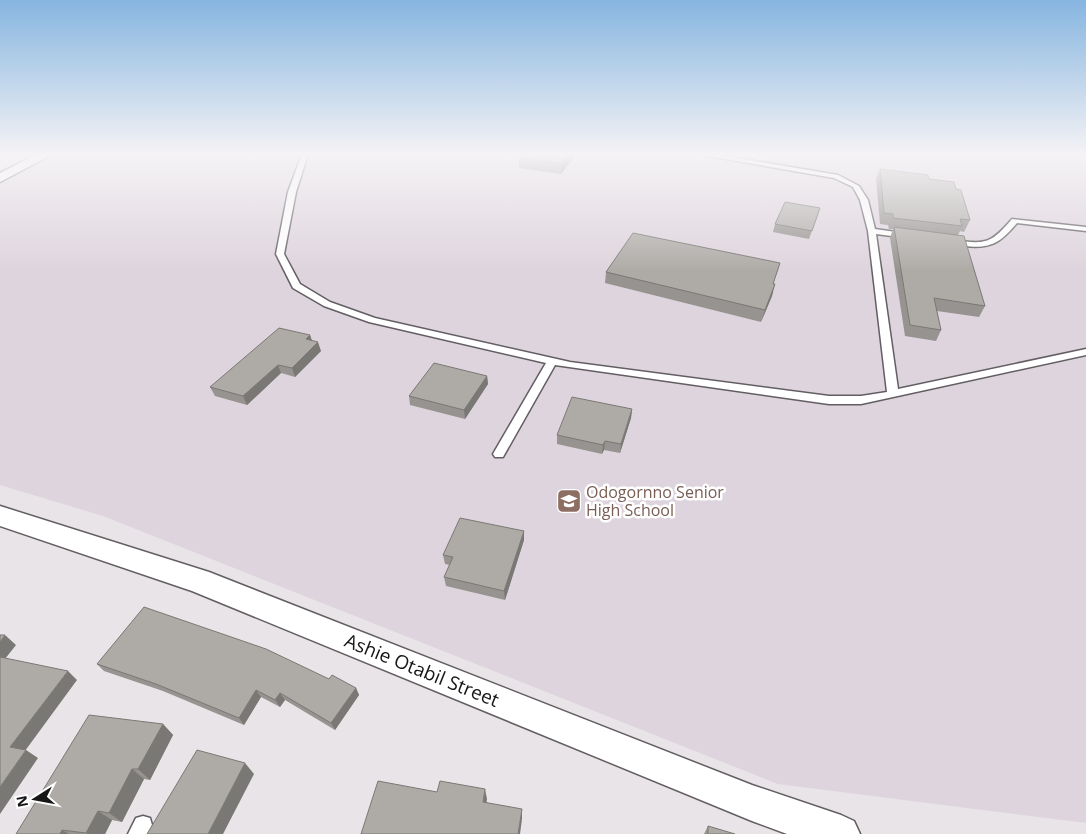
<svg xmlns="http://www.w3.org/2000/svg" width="1086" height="834" viewBox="0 0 1086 834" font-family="'Open Sans',sans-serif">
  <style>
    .built { fill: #ded4dd }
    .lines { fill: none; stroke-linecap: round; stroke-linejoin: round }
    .lane-casing { stroke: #625e62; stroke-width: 3 }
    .street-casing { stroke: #625e62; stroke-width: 3 }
    .lane { fill: #fff; fill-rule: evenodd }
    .street { fill: #fff; fill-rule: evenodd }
    .wall { fill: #969390 }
    .shaded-wall { fill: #7a7875 }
    .building { fill: #aeaba7; stroke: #7a7875 }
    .labels { text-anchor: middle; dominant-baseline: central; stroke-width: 5; stroke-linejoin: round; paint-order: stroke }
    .education-label { font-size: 16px; fill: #785e54; stroke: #fff; text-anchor: start }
    .near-street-label { font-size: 19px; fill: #171617; stroke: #fff }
  </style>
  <rect width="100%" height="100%" fill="#e8e4e8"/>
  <!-- built -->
  <path class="built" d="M56,154H1086V823L778,784L103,516L0,485V183Z"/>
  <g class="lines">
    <defs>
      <path id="lane" d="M302,154H308L296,192L284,254L300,284L330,302L375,318L570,362L829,396H861L887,392L868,231L860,200L853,187L834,178L697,154H714L838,175L859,186L868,200L875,229L910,234V238H907L876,234L898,389L1086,349V355L861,404H829L555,365L503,457H495L493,454L546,363L369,322L324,306L293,288L276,254L288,192Z
        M1012,219L1086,227V231L1017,223C1000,243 991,249 964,246C959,245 953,245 949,242L953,240C985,244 990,245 1012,219Z
        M143,816L150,818L152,825L148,834H128L136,818Z"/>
      <path id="street" d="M37,154H53L0,182V173Z
        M0,506L209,572L752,785L841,815L854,821L860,834H787L752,821L192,591L0,526Z"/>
    </defs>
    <!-- lane casing -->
    <use href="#lane" class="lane-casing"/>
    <!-- street casing -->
    <use href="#street" class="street-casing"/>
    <!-- lane -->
    <use href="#lane" class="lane"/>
    <!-- street -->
    <use href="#street" class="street"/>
  </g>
  <!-- wall -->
  <path class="wall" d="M577,154L561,174L519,168V158Z
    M752,154H766L765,156Z
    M880,169L956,189L970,220L964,232L960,231L958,235L985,306L979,317L937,311L941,330L936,341L905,336L890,238L893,229H889L888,225L880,224L876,179Z
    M820,208L809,239L773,232L775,224Z
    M606,272L774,284L772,296L761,322L605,283Z
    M310,335L312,341L321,351L295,377L281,373L247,405L215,396L210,387Z
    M487,376L488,384L465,419L410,405L409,396Z
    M632,409L631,418L620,453L604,450L602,454L557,444V435Z
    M524,531V540L505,600L446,586L444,577L450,565L445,564L443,555Z
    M97,664L329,679L356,688L359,695L335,730L285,700L280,707L261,697L244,725L163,691L104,671Z
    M163,724L173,735L150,780L144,779L122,822L112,820L105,834H16Z
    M708,826L735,834H704Z"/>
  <!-- shaded-wall -->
  <path class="shaded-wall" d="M569,154H577L561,174V164Z
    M775,284L772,296L761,322L765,310Z
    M310,335L313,344L306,339Z
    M318,342L321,351L295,377L292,368Z
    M278,365L281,373L247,405L243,396Z
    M487,376L488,384L465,419L464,410Z
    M632,409L631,418L620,453L621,444Z
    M605,441L604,450L602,454L603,445Z
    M524,531V540L505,600L504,591Z
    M5,635L16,645L1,664L0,663V642Z
    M68,671L77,680L22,755L10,747Z
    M356,688L359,695L335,730L331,723Z
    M256,690L261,697L244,725L239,718Z
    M280,693L285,700L280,707L275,700Z
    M163,724L173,735L150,780L138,769Z
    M26,750L38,758L0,814V787Z
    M245,763L254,774L223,834H208Z
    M132,769L144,779L122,822L109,813Z
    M485,789L487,799L485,812L483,802Z
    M522,809V819L520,834H518Z
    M98,811L112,820L105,834H88L86,833Z
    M62,830L69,834H60Z"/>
  <!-- building -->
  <path class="building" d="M523,154H569L561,164L519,158Z
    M880,169L928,175L929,179L954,182L956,189L961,190L970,220L960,219L962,226L893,218V214L884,213Z
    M785,202L820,208L812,231L775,224Z
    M894,227L964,236L985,306L934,298L941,330L910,325Z
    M633,233L780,263L773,284H775L765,310L606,272Z
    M279,328L310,335L306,339L318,342L292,368L278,365L243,396L210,387Z
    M434,363L487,376L464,410L409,396Z
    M572,397L632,409L621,444L605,441L603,445L557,435Z
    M460,518L524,531L504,591L444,577L453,557L443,555Z
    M144,607L266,649L329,679L332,675L356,688L331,723L280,693L275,700L256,690L239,718L156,684L97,664Z
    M0,635H5L0,642Z
    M0,657L68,671L10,747L26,750L0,787Z
    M89,715L163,724L138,769H132L109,813L98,811L86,833L62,830L60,834H16Z
    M197,750L245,763L208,834H147Z
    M378,781L437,792L440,781L485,789L483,802L522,809L518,834H361Z
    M708,826L735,834H708Z"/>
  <!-- sky -->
  <linearGradient id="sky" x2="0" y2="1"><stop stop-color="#86b5e0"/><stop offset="0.57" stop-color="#f5f3f5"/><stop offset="1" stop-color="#f5f3f5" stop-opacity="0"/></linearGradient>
  <rect width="1086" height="271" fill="url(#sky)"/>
  <!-- icons -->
  <defs>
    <symbol id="school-square" viewBox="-11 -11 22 22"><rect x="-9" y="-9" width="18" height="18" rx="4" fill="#8d6e63" stroke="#fff"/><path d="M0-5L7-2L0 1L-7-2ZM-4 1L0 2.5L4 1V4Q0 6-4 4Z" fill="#fff"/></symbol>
  </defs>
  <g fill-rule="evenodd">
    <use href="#school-square" x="555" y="487" width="28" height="28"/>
  </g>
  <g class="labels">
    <!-- education labels -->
    <g class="education-label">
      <text x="586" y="492">Odogornno Senior<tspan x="586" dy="18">High School</tspan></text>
    </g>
    <!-- near-street labels -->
    <g class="near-street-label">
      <text transform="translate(422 670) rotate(22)">Ashie Otabil Street</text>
    </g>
  </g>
  <!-- north arrow -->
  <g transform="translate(35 799) rotate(259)" stroke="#ffffff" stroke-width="4" paint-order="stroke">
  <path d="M0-4L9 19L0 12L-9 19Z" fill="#171617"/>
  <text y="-8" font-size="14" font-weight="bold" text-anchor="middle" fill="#171617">N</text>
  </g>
</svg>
